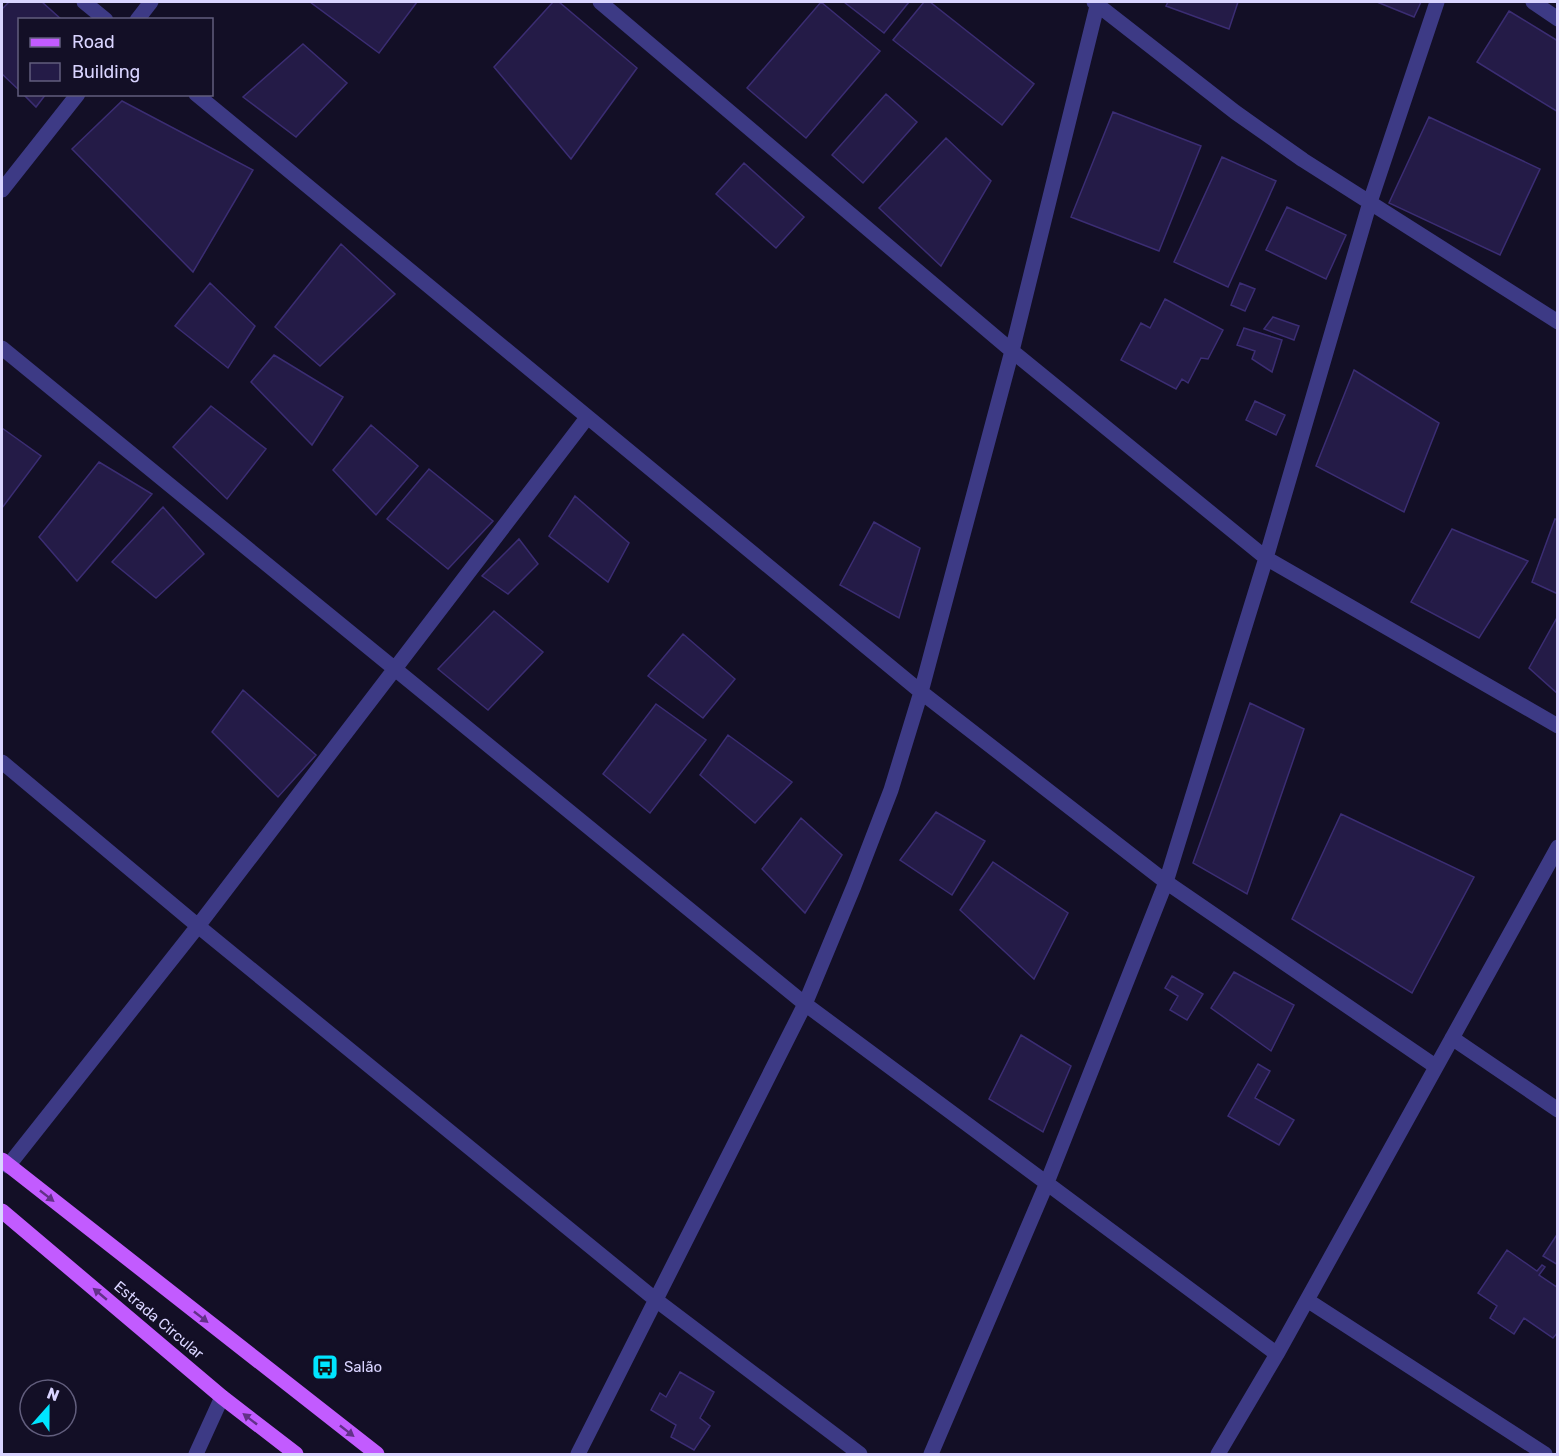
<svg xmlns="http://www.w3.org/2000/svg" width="1559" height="1456" viewBox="0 0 1559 1456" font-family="Rubik,sans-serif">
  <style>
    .building { fill: #241b47; stroke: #3b2d73; stroke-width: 1.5 }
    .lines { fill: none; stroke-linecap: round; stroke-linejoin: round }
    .minor { stroke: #3d3a85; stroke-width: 15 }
    .major { stroke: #c25bff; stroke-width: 15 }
    .oneway { fill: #623188 }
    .labels { text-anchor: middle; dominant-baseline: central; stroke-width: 4.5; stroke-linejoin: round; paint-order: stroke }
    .street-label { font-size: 15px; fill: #d9d4ff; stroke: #130f26 }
    .poi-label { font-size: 15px; fill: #d9d4ff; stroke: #130f26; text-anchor: start }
  </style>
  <rect width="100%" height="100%" fill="#130f26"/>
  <!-- building -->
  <path class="building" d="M9,2H42L62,20H20V91L2,74V9Z
    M310,2H417L379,53Z
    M553,2H559L637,68L571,159L494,67Z
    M821,2L880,51L806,138L747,88Z
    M844,2H909L884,33Z
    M924,2H930L1034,84L1002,125L893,40Z
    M1168,2H1238L1229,29L1166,6Z
    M1377,2H1421L1414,17Z
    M1509,11L1558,41V112L1477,62Z
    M303,44L347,83L296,137L243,97Z
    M23,94H46L36,107Z
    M886,94L917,122L863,183L832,155Z
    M122,101L253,170L193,272L72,149Z
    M1113,112L1201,146L1159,251L1071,217Z
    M1429,117L1540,169L1500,255L1389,203Z
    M946,138L991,181L941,266L879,208Z
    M1222,157L1276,181L1228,287L1174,262Z
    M744,163L804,217L776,248L716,194Z
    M1287,207L1346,235L1326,279L1266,250Z
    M341,244L395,294L320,366L275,327Z
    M210,283L255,326L228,368L175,326Z
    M1240,283L1255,289L1245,311L1231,305Z
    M1165,299L1223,330L1208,359L1201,358L1188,383L1182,379L1176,389L1121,360L1141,323L1150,328Z
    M1273,317L1299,326L1294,340L1264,329Z
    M1244,328L1282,340L1272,372L1252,359L1255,351L1237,345Z
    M274,355L343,397L312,445L251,382Z
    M1354,370L1439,423L1404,512L1316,466Z
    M1255,401L1285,415L1276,435L1246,420Z
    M211,406L266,449L227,499L173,447Z
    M371,425L418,466L376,515L333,470Z
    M2,428L41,456L2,508Z
    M99,462L152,494L77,581L39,537Z
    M429,469L493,521L448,569L387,519Z
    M575,496L629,543L608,582L549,536Z
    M163,507L204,554L156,598L112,562Z
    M1555,519L1558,520V594L1532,582Z
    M874,522L920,548L899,618L840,585Z
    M1452,529L1528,561L1479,638L1411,602Z
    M519,539L538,564L508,594L482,576Z
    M494,611L543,652L488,710L438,669Z
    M1558,616V694L1529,668Z
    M683,634L735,679L703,718L648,676Z
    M243,690L316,755L278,797L212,732Z
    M1250,703L1304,729L1247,894L1193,863Z
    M656,704L706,740L650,813L603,774Z
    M728,735L792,782L755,823L700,775Z
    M936,812L985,841L952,895L900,860Z
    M1341,814L1474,877L1412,993L1292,919Z
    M801,818L842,855L805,913L762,869Z
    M993,862L1068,913L1034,979L960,910Z
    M1234,972L1294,1005L1271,1051L1211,1008Z
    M1172,976L1203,994L1187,1020L1170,1010L1178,996L1165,988Z
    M1021,1035L1071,1066L1043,1132L989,1099Z
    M1258,1064L1270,1071L1255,1098L1294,1120L1279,1145L1228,1116Z
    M1558,1233V1265L1543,1256Z
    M1507,1250L1537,1271L1542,1265L1545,1267L1539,1275L1558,1288V1332L1553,1338L1524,1318L1514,1334L1490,1318L1497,1306L1478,1293Z
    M680,1372L714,1392L700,1418L710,1426L694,1450L671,1437L676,1425L651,1410L660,1393L666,1397Z"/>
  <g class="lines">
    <!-- minor -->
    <path class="minor" d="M84,2L106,20
      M600,2L1012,351L1266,558L1558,726
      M1094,2L1235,112L1303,160L1558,322
      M1533,2L1558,19
      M137,20L151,2
      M196,94L921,692L1166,882L1435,1066
      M2,190L78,94
      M2,348L805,1004L1277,1354
      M2,762L198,926L656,1300L860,1454
      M1452,1038L1558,1110
      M8,1166L198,926L586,419
      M1307,1300L1545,1454
      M196,1454L222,1397
      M578,1454L805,1004L854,886L891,790L921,692L1012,351L1098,2
      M931,1454L1046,1185L1166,882L1266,558L1370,202L1437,2
      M1218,1454L1277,1354L1558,847"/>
    <!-- major -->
    <path class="major" d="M2,1160L377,1454
      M2,1211L222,1397L296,1454"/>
  </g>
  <!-- one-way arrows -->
  <defs><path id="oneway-solid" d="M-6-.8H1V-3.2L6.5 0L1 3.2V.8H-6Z" transform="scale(1.5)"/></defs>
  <g class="oneway">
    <use href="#oneway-solid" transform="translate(47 1196) rotate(38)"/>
    <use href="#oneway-solid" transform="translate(100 1294) rotate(-140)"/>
    <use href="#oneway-solid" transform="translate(201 1317) rotate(38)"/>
    <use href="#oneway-solid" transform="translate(250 1419) rotate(-142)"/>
    <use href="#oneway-solid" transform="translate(347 1431) rotate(38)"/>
  </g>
  <!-- icons -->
  <defs>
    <symbol id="bus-square" viewBox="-11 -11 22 22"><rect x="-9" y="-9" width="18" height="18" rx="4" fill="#00e5ff" stroke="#130f26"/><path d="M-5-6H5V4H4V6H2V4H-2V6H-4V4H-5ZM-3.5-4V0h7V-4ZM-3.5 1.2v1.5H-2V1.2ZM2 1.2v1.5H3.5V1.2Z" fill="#111"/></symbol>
  </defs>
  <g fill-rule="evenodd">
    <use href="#bus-square" x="310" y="1352" width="30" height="30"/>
  </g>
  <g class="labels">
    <!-- street labels -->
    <g class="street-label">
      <text transform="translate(159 1320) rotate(40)">Estrada Circular</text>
    </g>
    <!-- poi labels -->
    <g class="poi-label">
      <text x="344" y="1367">Salão</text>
    </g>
  </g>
  <!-- border -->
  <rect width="1559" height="1456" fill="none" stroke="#d9d4ff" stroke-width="6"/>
  <!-- legend -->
  <rect x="18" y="18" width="195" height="78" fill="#130f26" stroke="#625e7d" stroke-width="1.5"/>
  <rect x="30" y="38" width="30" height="9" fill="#c25bff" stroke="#625e7d" stroke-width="1.5"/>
  <text x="72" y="48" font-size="18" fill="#d9d4ff">Road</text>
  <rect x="30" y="63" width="30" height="18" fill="#241b47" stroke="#625e7d" stroke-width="1.5"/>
  <text x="72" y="78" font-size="18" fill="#d9d4ff">Building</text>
  <!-- north arrow -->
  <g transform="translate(48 1408) rotate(21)"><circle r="28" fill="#130f26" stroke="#625e7d" stroke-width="1.5"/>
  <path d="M0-4.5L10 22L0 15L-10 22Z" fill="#00e5ff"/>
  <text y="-9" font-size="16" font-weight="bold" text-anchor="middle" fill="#d9d4ff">N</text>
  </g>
</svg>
